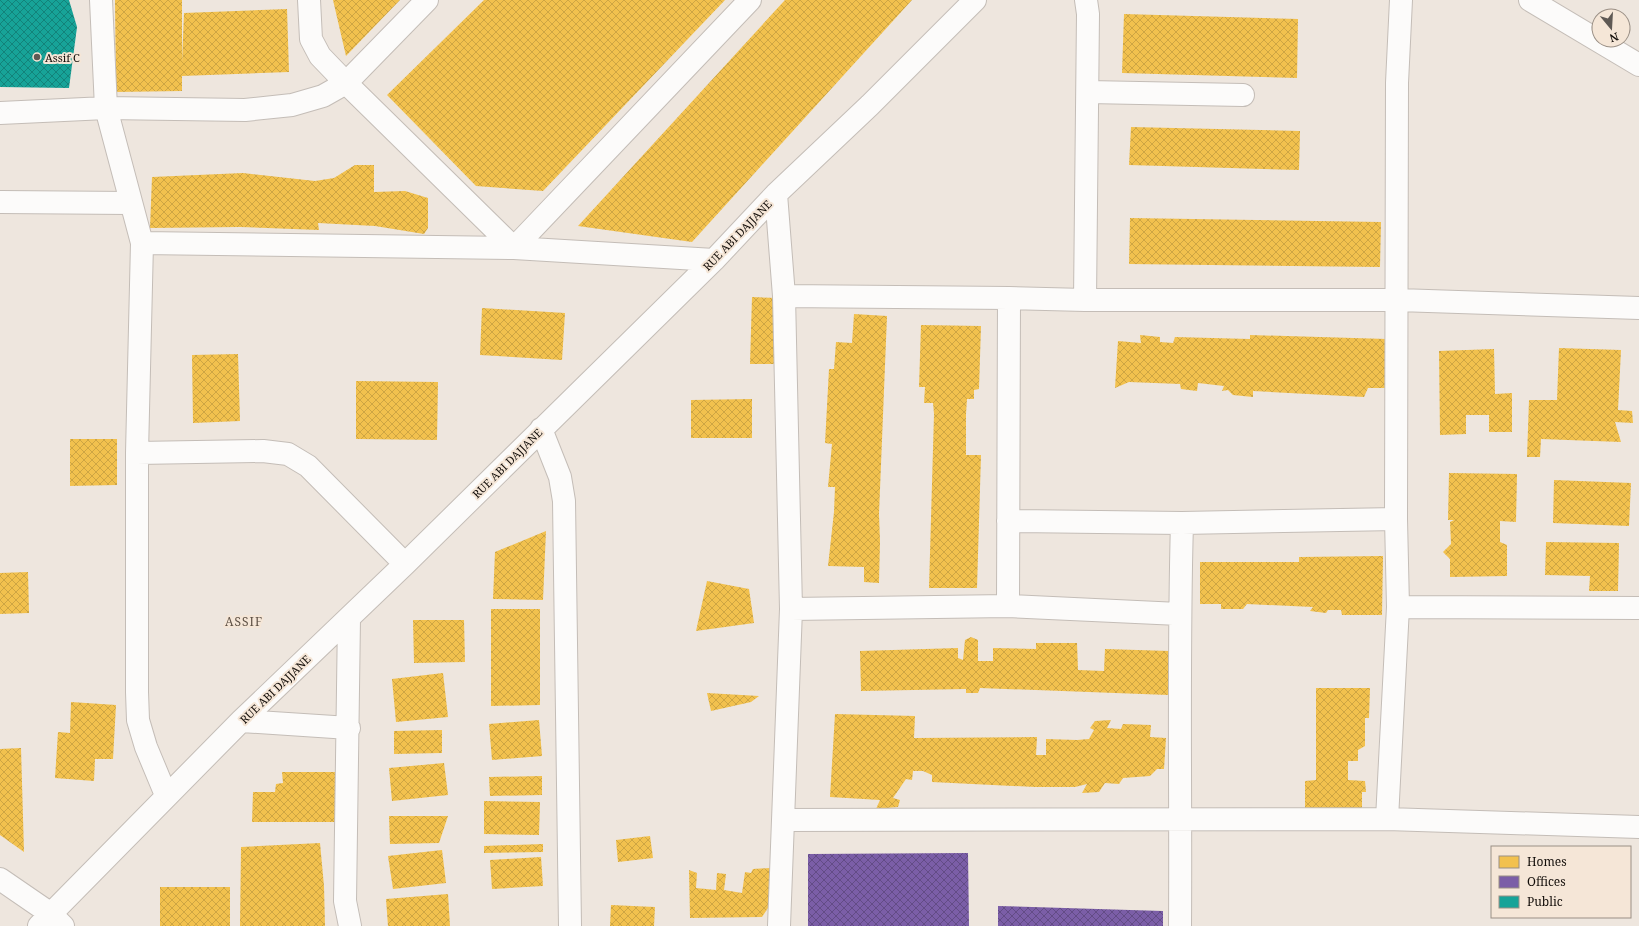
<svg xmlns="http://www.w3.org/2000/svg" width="1639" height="926" viewBox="0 0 1639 926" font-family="'Noto Serif',serif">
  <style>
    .homes { fill: url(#homes-cross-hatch) }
    .offices { fill: url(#offices-cross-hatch) }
    .public { fill: url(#public-cross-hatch) }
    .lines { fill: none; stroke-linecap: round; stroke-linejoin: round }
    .minor-casing { stroke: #c4bdb7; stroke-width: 24 }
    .minor { stroke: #fcfbfa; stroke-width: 22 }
    .poi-dot { fill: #5f5954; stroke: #f5e6d7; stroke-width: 1.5 }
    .labels { text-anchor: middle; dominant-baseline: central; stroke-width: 4; stroke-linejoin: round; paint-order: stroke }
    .poi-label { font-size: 11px; fill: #120d09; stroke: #f5e6d7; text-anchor: start }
    .street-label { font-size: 11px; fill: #120d09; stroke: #f5e6d7 }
    .neighbourhood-label { font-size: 12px; letter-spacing: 1px; fill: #5f5246; stroke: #f5e6d7 }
  </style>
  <defs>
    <pattern id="homes-cross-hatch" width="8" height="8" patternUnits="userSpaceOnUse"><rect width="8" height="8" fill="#f2c14e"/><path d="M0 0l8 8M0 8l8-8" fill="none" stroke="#cea543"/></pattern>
    <pattern id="offices-cross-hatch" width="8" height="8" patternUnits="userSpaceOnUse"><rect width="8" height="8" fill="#7b5ea7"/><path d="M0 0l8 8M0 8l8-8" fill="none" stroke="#634c86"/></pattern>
    <pattern id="public-cross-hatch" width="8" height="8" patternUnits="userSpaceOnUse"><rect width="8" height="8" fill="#17a398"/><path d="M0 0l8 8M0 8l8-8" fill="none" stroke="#13837a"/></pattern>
  </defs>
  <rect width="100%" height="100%" fill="#eee6de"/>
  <!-- homes -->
  <path class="homes" d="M115,0H182V62L184,13L287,9L289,72L182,76V91L116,92Z
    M333,0H400L346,56Z
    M484,0H725L543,191L476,186L387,95Z
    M785,0H912L692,242L578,226Z
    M1124,14L1298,19L1297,78L1122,73Z
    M1131,127L1300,131L1299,170L1129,165Z
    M355,165H374V192L405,191L428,198V228L424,234L375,226L318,223L319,230L240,227L150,228L152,177L243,173L315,181L334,178Z
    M1130,218L1381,222L1380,267L1129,264Z
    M752,297L778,298L776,364H750Z
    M482,308L565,313L562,360L480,355Z
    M854,314L887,316L879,514L880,541L879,583L864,582V567L828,566L834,512L835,487H828L832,444L825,443L829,369H834L836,342L852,343Z
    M921,325L981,326L979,389L974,390V399H967L966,414V455H981L977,588H929L934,414L933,403H924L925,387H919Z
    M1140,335L1160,337V342L1173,343L1175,337L1250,339V335L1387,339L1385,388H1368L1364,397L1253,391V397L1233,395L1228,390L1222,391L1224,386L1198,383L1197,391L1181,389L1180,384L1129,382L1115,388L1118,341L1141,343Z
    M1559,348L1621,350L1618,410L1632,411L1633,423L1615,422L1621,442L1541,439L1540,457H1527L1529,400H1557Z
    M1494,349L1495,394L1512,393V432H1489V415H1466V434L1440,435L1439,351Z
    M238,354L240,421L193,423L192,355Z
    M356,381L438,382L437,440L356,439Z
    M752,399V438H691V400Z
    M70,439H117V485L70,486Z
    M1449,473L1517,474L1516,522L1500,521V542L1507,545V576L1450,577V559L1443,552L1451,544L1450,522L1454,520H1448Z
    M1554,480L1631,483L1629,526L1553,523Z
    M546,531L543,600L493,599L495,552Z
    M1546,542L1619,543L1618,591H1589L1590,576L1545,575Z
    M1383,556L1382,615H1342L1341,610H1328L1326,613L1310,611L1313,607L1247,604L1243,609H1221V604H1200V562H1299V557Z
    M28,572L29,613L0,614V573Z
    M707,581L749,589L754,623L696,631Z
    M491,609H540V705L491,706Z
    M413,620H464L465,662L414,663Z
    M971,637L978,640V661H993V648L1036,649V643H1077L1078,670L1104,671L1105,649L1170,651L1168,695L980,688L978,693H966V689L861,691L860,651L958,648V658L963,660L965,640Z
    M443,673L448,717L396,722L392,679Z
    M1316,688H1370L1369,718H1365V746L1358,750V761H1348V780L1365,781L1366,792H1362V809L1305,810V781L1316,780Z
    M707,693L759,696L751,702L711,711Z
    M71,702L116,705L113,759H95L94,781L55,778L58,732L70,733Z
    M835,714L915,716L914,738L1037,737L1036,755H1046V739L1077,740L1089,739L1094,730L1090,728L1095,721L1111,720L1107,728L1121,729L1123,724L1151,725L1150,737L1166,738L1164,769H1157L1150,776L1123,778L1119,784L1105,783L1099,792L1082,793L1087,784L1075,787H1035L932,782V775L923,771H913L912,780L906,779L893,798L900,800L898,807L876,809L880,800L830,797Z
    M539,720L542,756L492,760L489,724Z
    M442,730V753L394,754V731Z
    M21,748L24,852L0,835V749Z
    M444,763L448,795L392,801L389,768Z
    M282,772H342L338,822H252L253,792H275L276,784L283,783Z
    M542,776V795L490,796L489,777Z
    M484,801L540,802L539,835L484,834Z
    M389,816H448L439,843L390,844Z
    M650,836L653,858L618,862L616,840Z
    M320,843L324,886L325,926H240L241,847Z
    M543,844V852L484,853V846Z
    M442,850L446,883L393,889L388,856Z
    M541,857L543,886L492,889L490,860Z
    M770,868L772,902L762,917L690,918L689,870L697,873L696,888L716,890L717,873L726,874L724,890L742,893L745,872L751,873L753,869Z
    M160,887H230V926H160Z
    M448,894L450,926H388L386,899Z
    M611,905L655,907L654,926H610Z"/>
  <!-- offices -->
  <path class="offices" d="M968,853L969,926H808V854Z
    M998,906L1163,911V926H998Z"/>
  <!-- public -->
  <path class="public" d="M0,0H69L77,27L69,88L0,87Z"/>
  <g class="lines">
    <defs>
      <path id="minor" d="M101,0L106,108L142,243L137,453V692L138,720L146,747L166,795
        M309,0L311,39L320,56L346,83L427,0
        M1530,0L1639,65
        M1088,92L1243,95
        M0,113L106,108L245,110L292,105L323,96L346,83L514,248L750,0
        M776,194L784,296L791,609L779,926
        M0,202L130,203
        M142,243L514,248L714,260
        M784,296L1009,298L1085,300H1398L1639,308
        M1085,300L1088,14L1086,0
        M541,429L560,477L564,501L570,926
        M137,453L263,451L288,454L308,466L405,564
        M1008,521L1182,523L1396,519
        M1008,606L1009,298
        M1398,607L1639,608
        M791,609L1008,606L1179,614
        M349,618L345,901L350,926
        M241,721L349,728
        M1387,819L1398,607L1396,519L1397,83L1401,0
        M783,820L1387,819L1639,827
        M0,879L51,914L63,926
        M39,926L241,721L405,564L714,260L776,194L870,105L975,0
        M1180,926C1181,792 1178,658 1182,523"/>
    </defs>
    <!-- minor casing -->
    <use href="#minor" class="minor-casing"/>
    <!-- minor -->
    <use href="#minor" class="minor"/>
  </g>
  <!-- markers -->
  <circle class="poi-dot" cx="37" cy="57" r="4"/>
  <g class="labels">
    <!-- poi labels -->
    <g class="poi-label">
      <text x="45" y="57">Assif C</text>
    </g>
    <!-- street labels -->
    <g class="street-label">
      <text transform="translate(737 235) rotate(-46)">RUE ABI DAJJANE</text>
      <text transform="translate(507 463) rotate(-45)">RUE ABI DAJJANE</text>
      <text transform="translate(275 689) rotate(-44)">RUE ABI DAJJANE</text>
    </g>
    <!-- neighbourhood labels -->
    <g class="neighbourhood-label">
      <text x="244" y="621">ASSIF</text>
    </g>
  </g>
  <!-- legend -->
  <rect x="1491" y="846" width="140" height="72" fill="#f5e6d7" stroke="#9a8f85"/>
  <rect x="1499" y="856" width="20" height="12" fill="#f2c14e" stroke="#9a8f85"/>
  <text x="1527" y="866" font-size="12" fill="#120d09">Homes</text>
  <rect x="1499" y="876" width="20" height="12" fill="#7b5ea7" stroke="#9a8f85"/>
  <text x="1527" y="886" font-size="12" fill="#120d09">Offices</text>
  <rect x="1499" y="896" width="20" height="12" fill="#17a398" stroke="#9a8f85"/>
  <text x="1527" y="906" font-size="12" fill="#120d09">Public</text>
  <!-- north arrow -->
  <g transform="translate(1611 28) rotate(162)"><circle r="19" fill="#f5e6d7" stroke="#9a8f85"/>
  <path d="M0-3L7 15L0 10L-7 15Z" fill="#5f5954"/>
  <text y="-6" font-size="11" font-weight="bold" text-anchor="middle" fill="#120d09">N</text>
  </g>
</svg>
